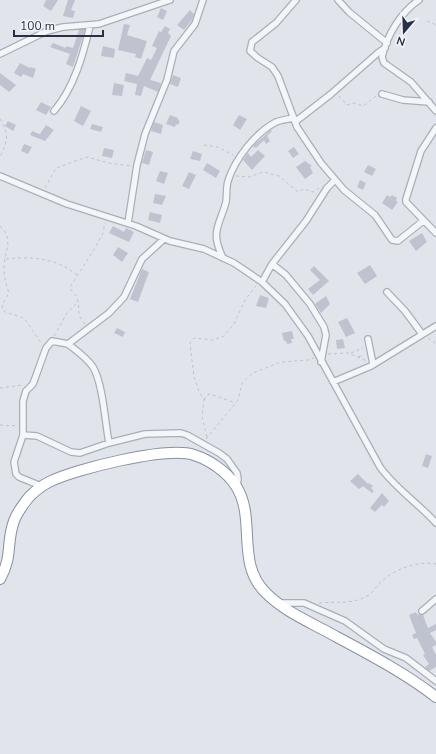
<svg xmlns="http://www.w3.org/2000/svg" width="436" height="754" viewBox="0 0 436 754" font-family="'Nunito Sans',sans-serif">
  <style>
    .building { fill: #bec3cf }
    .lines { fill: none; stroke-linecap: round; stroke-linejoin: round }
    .street-casing { stroke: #a9afb9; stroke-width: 8 }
    .highway-casing { stroke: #8790a4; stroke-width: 12 }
    .path { stroke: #bfc3ca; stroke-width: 1; stroke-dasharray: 3 3; stroke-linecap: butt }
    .street { stroke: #f4f6f9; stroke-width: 5.5 }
    .highway { stroke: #fff; stroke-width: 10 }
  </style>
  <rect width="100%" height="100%" fill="#e1e5eb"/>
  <!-- building -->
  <path class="building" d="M46,0H58L51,11L43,6Z
    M68,0H75L71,10L75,11L73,18L63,16Z
    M161,8L167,11L163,20L157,17Z
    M190,10L194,14L192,20L184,30L177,25Z
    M124,24L130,25L127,35L147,41L141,59L135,57L136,54L118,50Z
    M165,26L170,29L168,33L171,36L150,80L161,83L158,92L144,86L141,96L135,95L137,84L124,81L126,73L138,76L147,58L151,60L157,48L152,46L159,31L161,32Z
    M79,30H85L73,67L66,64L70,54L50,47L53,43L66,48V46L73,48Z
    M103,46L115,49L114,58L101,56Z
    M20,63L30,68L31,67L36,69L33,78L23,74L21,77L14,73Z
    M0,73L16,85L9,92L0,85Z
    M173,75L181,78L178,87L170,84Z
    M114,83L124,85L122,96L112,95Z
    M41,102L51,107L46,115L36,110Z
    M81,106L91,111L83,126L74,121Z
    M170,115L178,118V120L180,121L178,125L176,124L175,127L166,124Z
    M239,115L247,119L240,130L233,125Z
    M8,121L16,125L13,131L5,126Z
    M154,122L163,125L161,134L151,131Z
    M92,124L103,127L101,132L90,129Z
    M46,125L54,130L45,141L30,135L32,131L40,134Z
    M271,130L272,131L267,136L270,141L266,144L264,140L256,148L253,146Z
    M24,144L32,147L28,154L21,151Z
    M294,147L299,154L293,158L288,151Z
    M104,148L114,150L112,158L102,156Z
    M146,150L153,152L149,165L142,163Z
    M258,150L265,156L252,170L243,160L248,153L251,157Z
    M193,151L202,154L200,161L190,159Z
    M305,161L312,166L310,167L313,173L305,179L296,167Z
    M207,163L220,171L216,178L203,170Z
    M368,165L376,169L372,176L364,172Z
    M160,171L168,173L164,184L156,181Z
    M189,172L196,175L189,189L182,186Z
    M360,180L366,183L363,190L357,187Z
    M155,194L166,196L162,205L153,203Z
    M387,195L390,197L392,195L397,198L396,201L398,202L392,210L382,203Z
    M150,212L162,215L160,223L148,220Z
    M113,226L124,232L126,228L134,232L129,242L109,233Z
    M422,233L427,242L416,251L409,241Z
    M118,247L128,253L122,262L113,255Z
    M370,265L377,276L365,284L357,273Z
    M314,266L329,281L313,295L308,289L320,280L310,270Z
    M142,269L149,272L138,302L130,299Z
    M260,295L269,298L266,308L256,306Z
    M326,296L330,304L321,313L315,304Z
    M347,318L355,333L346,337L338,322Z
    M117,328L125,332L123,337L114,333Z
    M292,331L294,339H291L292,343L287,344L286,341H284L282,333Z
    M343,339L345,348L337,349L336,340Z
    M426,454L432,456L428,468L422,466Z
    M358,474L368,484L369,483L373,486L371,488L374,491L372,493L363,486L359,489L350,481Z
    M382,493L389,501L384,507L382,505L375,512L370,508Z
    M416,612L417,614L423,615L428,628L436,624V630L430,633L436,642V645L432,647L436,655V667L429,671L425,667L429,664L423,655L425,654L417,638L414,639L412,635L416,633L409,615Z"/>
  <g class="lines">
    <defs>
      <path id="street" d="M296,0L276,23L252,42L250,51L258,58L272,67L278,76L297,127L321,163L344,190L375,215L392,240L398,241L423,221
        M338,0L349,12L387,43
        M419,0C401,12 387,35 382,57L384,63L411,82L436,111
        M0,54L47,31L63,27L99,24L170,0
        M382,94L403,100L429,102
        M54,111C74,88 83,55 90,26
        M295,122L331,94L379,52L385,48
        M436,128L421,151L406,199V202L436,233
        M0,176L67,204L136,226L170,241L204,249L234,263L262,282L285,304L308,336L380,467C395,488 418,503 436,523
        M128,223L137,165L145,134L167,80L174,51L195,24L203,0
        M223,258C210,231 219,227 226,202C227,195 226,188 228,181C235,159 255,133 276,122C281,120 288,119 294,118
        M272,264L286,275L310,304L324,327L326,335L321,362
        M262,282L272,264L306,221L327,188L335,180
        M387,292L405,311L422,334
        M368,339L373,364
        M68,344C77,351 87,358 93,367C103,384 105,422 109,443
        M333,382L371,366L436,326
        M23,435L37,436L71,452L80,453L109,443L145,434L181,433L187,435L219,453L227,459L237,473L238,479L237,487
        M41,486L19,477L16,474L14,462L23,435V401L26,391L33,384L46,348L52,341L68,344L109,313L124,297L142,259L164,239
        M280,603H304L345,621L384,649L406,658L436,681
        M422,611L436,599"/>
      <path id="highway" d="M0,579C13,556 6,542 14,521C17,512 23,505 29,497C35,491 41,486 49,482C75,469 167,446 194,455C210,460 227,472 236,486C257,519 235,563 266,593C282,609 303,619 322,629C361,650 401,670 436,697"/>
    </defs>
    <!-- street casing -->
    <use href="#street" class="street-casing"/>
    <!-- highway casing -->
    <use href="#highway" class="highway-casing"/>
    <!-- path -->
    <path class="path" d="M427,21L436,25
      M339,96L347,105L354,103L363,106L376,96
      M0,119C10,134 7,142 0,157
      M204,145L218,147L233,155
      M236,176L249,177L263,172L279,176L298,192L304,189L313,192L322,186
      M45,188L56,168L87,157L109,163L131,166
      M0,226C15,241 4,250 4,268C4,276 6,285 9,293L3,303L2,308L5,312L24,318L42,344
      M6,259C31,256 56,258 77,275
      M85,324C75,314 81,309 77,298C76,293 71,293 70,287L95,248L103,233L105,223
      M54,336L67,313L77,303
      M428,338L436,344
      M351,353L363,348
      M328,354L348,353L367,361
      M358,357L364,355
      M0,388L23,385
      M204,400L207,395L210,394L236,403
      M0,425L18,426
      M207,437L202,417L204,400L199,391L194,377L190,343L194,338L213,340L224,336L234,324L245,300L256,286
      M206,439L238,400L242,383L253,373L281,362L308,360L314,358
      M319,603C337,601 351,605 367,596C374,593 376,585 382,581C396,568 418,561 436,564"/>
    <!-- street -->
    <use href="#street" class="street"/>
    <!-- highway -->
    <use href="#highway" class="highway"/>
  </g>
  <!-- north arrow -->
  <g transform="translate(404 32) rotate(199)" stroke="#f1f4f8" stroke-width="3" paint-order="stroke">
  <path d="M0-3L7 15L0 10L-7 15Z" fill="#273045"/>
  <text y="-6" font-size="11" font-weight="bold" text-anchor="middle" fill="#273045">N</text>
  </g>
  <!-- scale -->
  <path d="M14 30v6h89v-6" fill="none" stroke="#273045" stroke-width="2"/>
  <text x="20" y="30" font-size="12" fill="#273045" stroke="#f1f4f8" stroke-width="3" paint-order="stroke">100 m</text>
</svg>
